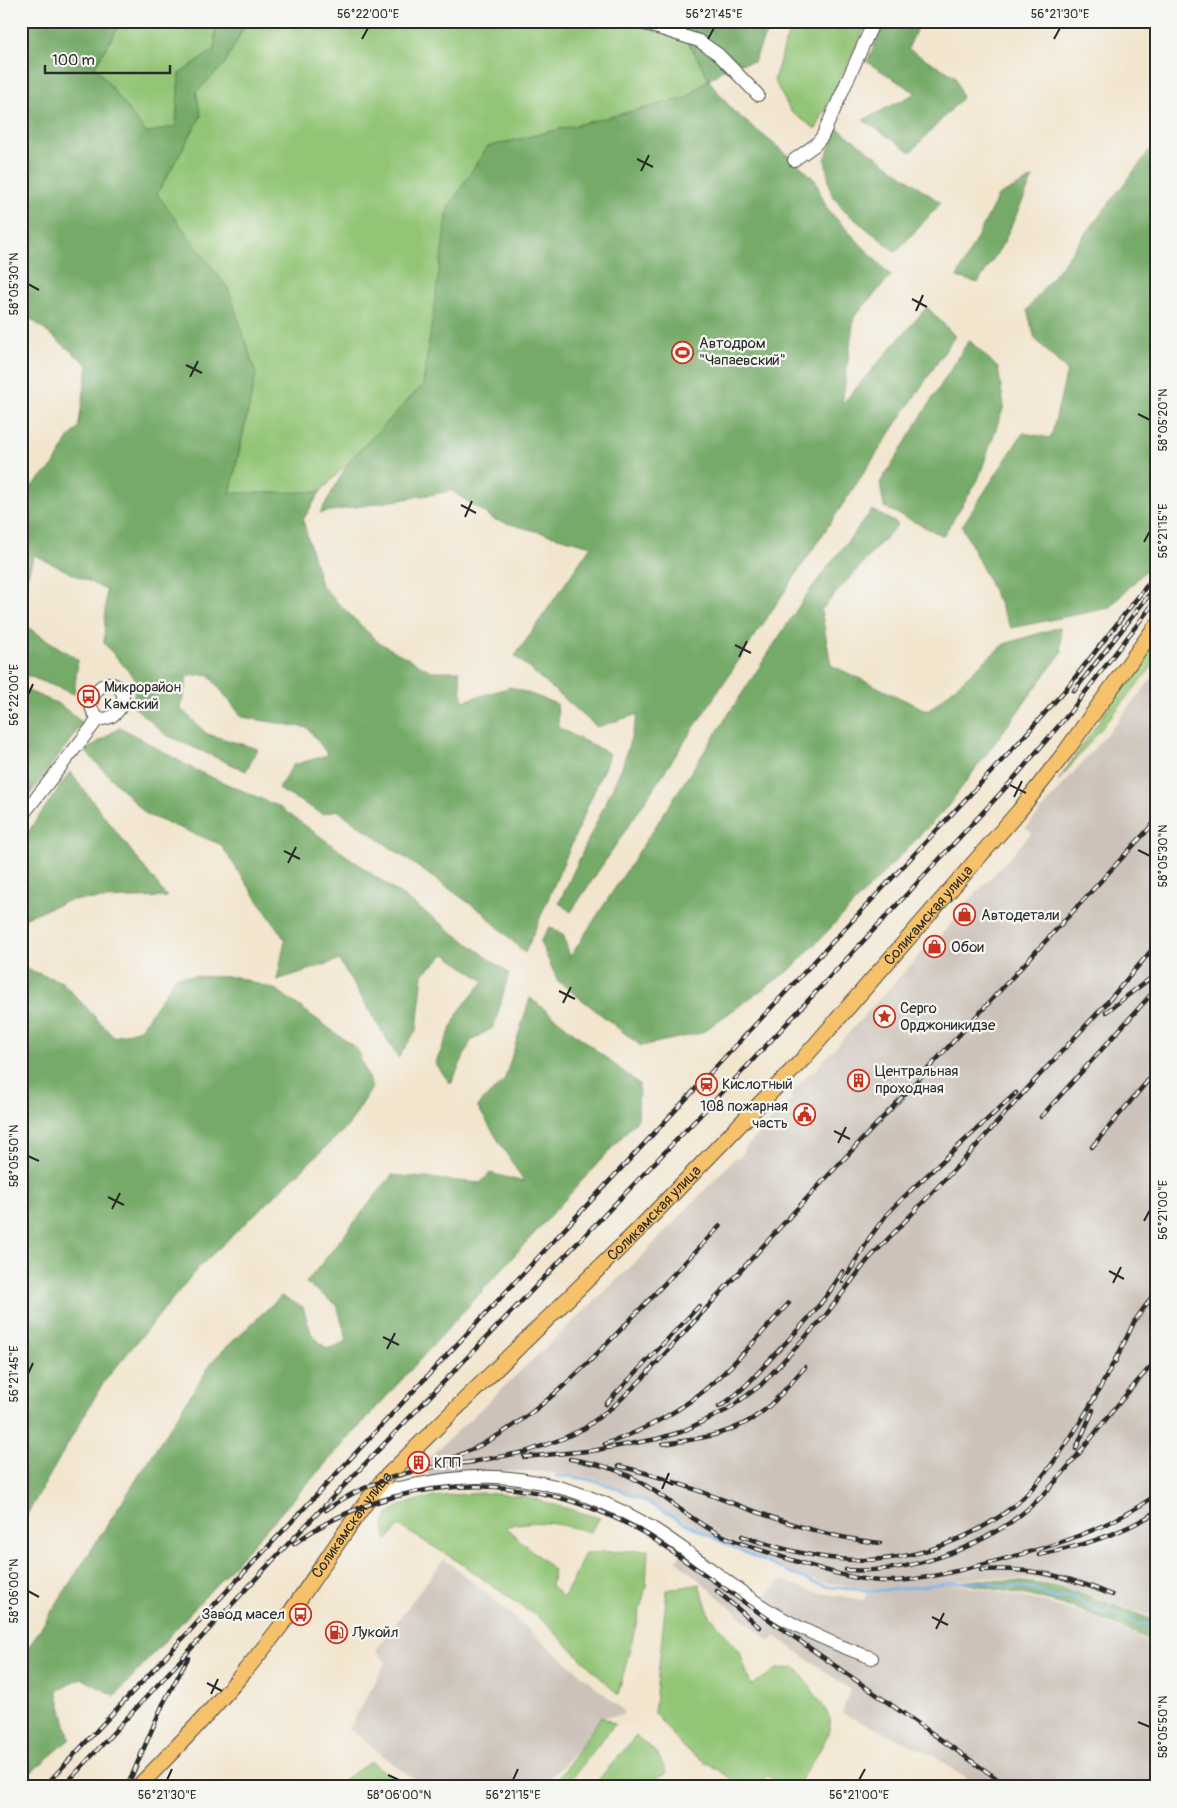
<svg xmlns="http://www.w3.org/2000/svg" width="1177" height="1808" viewBox="0 0 1177 1808" font-family="Pangolin,sans-serif">
  <style>
    .industrial { fill: #ccc2b9 }
    .green { fill: #92c576; stroke: #5e7850 }
    .forest { fill: #75aa67; stroke: #506a49 }
    .lines { fill: none; stroke-linecap: round; stroke-linejoin: round }
    .stream { stroke: #79b4ea; stroke-width: 2.5 }
    .minor-casing { stroke: #494743; stroke-width: 14 }
    .major-casing { stroke: #494743; stroke-width: 17 }
    .minor { stroke: #fff; stroke-width: 12 }
    .major { stroke: #f5c16b; stroke-width: 15 }
    .rail-casing { stroke: #2b2b2b; stroke-width: 4.5 }
    .rail { stroke: #f6f6f2; stroke-width: 2.5; stroke-dasharray: 8; stroke-linecap: butt }
    .ticks { fill: none; stroke: #2b2b2b; stroke-width: 2 }
    .labels { text-anchor: middle; dominant-baseline: central; stroke-width: 4.5; stroke-linejoin: round; paint-order: stroke }
    .poi-label { font-size: 15px; fill: #2b2b2b; stroke: #f6f6f2; text-anchor: start }
    .street-label { font-size: 15px; fill: #2b2b2b; stroke: #f6f6f2 }
    .neatline { fill: none; stroke: #2b2b2b; stroke-width: 2 }
    .ticks-label { font-size: 12px; text-anchor: middle; fill: #2b2b2b }
  </style>
  <rect width="100%" height="100%" fill="#f6f6f2"/>
  <filter id="ink" filterUnits="userSpaceOnUse"><feTurbulence type="fractalNoise" baseFrequency=".02" numOctaves="2"/><feDisplacementMap in="SourceGraphic" scale="10" xChannelSelector="R" yChannelSelector="G"/><feConvolveMatrix kernelMatrix="1 2 1 2 8 2 1 2 1" color-interpolation-filters="sRGB"/></filter>
  <filter id="wash" filterUnits="userSpaceOnUse"><feTurbulence type="fractalNoise" baseFrequency=".0096" numOctaves="4" result="noise"/><feDisplacementMap in="SourceGraphic" scale="20" xChannelSelector="R" yChannelSelector="G"/><feGaussianBlur stdDeviation="1.12" result="paint"/><feColorMatrix in="noise" values="0 0 0 0 0 0 0 0 0 0 0 0 0 0 0 0 0 1.4 0 .05"/><feComposite in="paint" operator="in"/></filter>
  <g filter="url(#wash)">
    <rect width="100%" height="100%" fill="#f2e5ce"/>
    <!-- industrial -->
    <path class="industrial" d="M1156,674V1618L1062,1586L1034,1580L985,1577L946,1582L1031,1599L1086,1615L1156,1644V1787H977L938,1758L842,1713L850,1689L775,1636L770,1642L676,1560L688,1544L764,1597L782,1580L810,1591L864,1600L868,1589L820,1582L804,1577L708,1534L682,1519L596,1479L574,1475L529,1471L442,1474L429,1478L425,1464L416,1466L415,1461L431,1456L643,1255L736,1157L738,1158L744,1152L743,1150L792,1099L790,1096L795,1091L794,1090L810,1072L812,1073L928,946L930,947L957,917L956,915L1032,833L1026,828L1111,729Z
      M443,1560L451,1564L624,1711L622,1715L604,1717L583,1744L549,1780L518,1787H423L349,1729L386,1662L376,1650Z"/>
    <!-- green -->
    <path class="green" d="M122,21H216L214,50L179,74L176,126L146,133L95,66Z
      M234,21H645L687,40L709,79L686,98L487,147L455,199L446,229L423,385L320,492L230,494L256,374L157,194L201,116L196,92L224,65L244,27Z
      M792,21H868L816,129L791,112L774,80Z
      M1156,638V662L1058,781Z
      M482,1493L524,1496L600,1518L590,1532C561,1524 534,1518 505,1527L554,1570L551,1585L563,1598L574,1578L585,1553L648,1550L646,1586L618,1695L544,1622L459,1562L399,1526L387,1541C386,1535 383,1526 385,1522C392,1495 460,1495 482,1493Z
      M699,1584L710,1616L740,1652L751,1686L777,1669L796,1667C802,1676 828,1711 830,1719C833,1737 805,1772 795,1787H789L767,1776L755,1787H745L685,1749L654,1713L667,1590Z
      M601,1717L615,1724L565,1787H553Z
      M636,1736L657,1753L667,1773L658,1777V1787H592Z
      M370,1762L394,1778L411,1787H333Z"/>
    <!-- forest -->
    <path class="forest" d="M21,21H122L95,66L146,133L176,126L179,74L214,50L216,21H234L244,26L224,65L196,92L201,116L157,194L229,290L256,374L230,493L320,492L303,520L321,585L338,603L378,642L431,671H459L463,701L511,687L557,704L559,728L610,754L525,953L482,912L337,810L323,814L278,789L293,765L328,755L308,728L242,717L208,674L187,676L181,709L207,734L258,749L246,771L166,735L133,706L136,680L104,643L106,590L34,555L21,598V496L53,466L70,436L78,429L88,365L21,311Z
      M645,21H771L754,62L731,64L709,80L733,111L794,160L815,180L827,209L891,276L854,317L842,404L927,307L955,336L571,912L559,903L622,767L638,714L597,727L515,656L591,546L495,520L452,491L320,513L350,460L423,385L448,208L487,147L686,98L709,80L687,40Z
      M885,21H920L908,49L955,76L962,98L911,152L863,120L916,93L867,62Z
      M837,128L941,203L896,252L843,210L831,193L825,160Z
      M1156,149V560L1109,608L1011,628L962,526L1023,433L1051,438L1067,371L1035,339L1027,310L1150,150Z
      M1033,178L1004,242L978,283L957,277L998,196Z
      M969,340L998,368L1004,406L978,480L943,536L884,507L880,483Z
      M872,510L898,524L821,610L831,665L928,711L1004,644L1060,627L1062,652L948,806L791,969L701,1033L641,1046L558,981L540,942L549,927L563,934L570,957L809,591Z
      M21,623L78,660L74,694L21,673Z
      M21,688L59,704L83,723L21,806Z
      M120,727L197,771L278,806L509,973L494,1027L471,1041L451,1084L435,1064L459,1011L484,981L445,954L423,974L417,1029L398,1058L339,960L277,980L285,940L220,844L147,815L85,751Z
      M70,772L167,897L70,900L21,919V842Z
      M21,967L62,982L114,1037L140,1029L177,976L236,977L277,990L357,1049L372,1088L349,1125L198,1268L103,1383L21,1525Z
      M530,998L639,1084L638,1119L115,1696L81,1678L57,1691L70,1739L21,1781V1659L214,1359L281,1296L303,1307L311,1333L327,1349L347,1341L337,1305L306,1283L392,1175L480,1183L490,1173L524,1182L477,1106L504,1081Z
      M980,1580C1008,1580 1038,1582 1065,1589C1096,1598 1126,1610 1156,1621V1642L1077,1609L1031,1596L958,1582Z"/>
    <g class="lines">
      <!-- stream -->
      <path class="stream" d="M556,1476C607,1475 658,1509 702,1532C738,1551 776,1566 814,1583L830,1587L873,1591L926,1586L951,1582L988,1583L1005,1587H1024L1035,1589L1050,1597L1058,1598L1071,1596L1100,1612L1117,1613L1137,1624H1146L1156,1628"/>
    </g>
  </g>
  <g filter="url(#ink)">
    <g class="lines">
      <defs>
        <path id="minor" d="M636,21L699,41L718,54L758,95
          M794,160L815,145L822,137L874,21
          M108,683C134,687 123,718 102,719C83,712 92,688 108,683Z
          M21,817L99,718
          M372,1494C420,1483 470,1472 519,1479C565,1485 614,1504 654,1529C691,1552 725,1582 762,1606C797,1628 833,1644 872,1658"/>
        <g id="major">
          <path id="s1" d="M138,1787C188,1736 237,1684 280,1627C315,1579 346,1527 383,1480L640,1228L803,1059L1019,811L1066,751L1156,626"/>
        </g>
      </defs>
      <!-- minor casing -->
      <use href="#minor" class="minor-casing"/>
      <!-- major casing -->
      <use href="#major" class="major-casing"/>
      <!-- minor -->
      <use href="#minor" class="minor"/>
      <!-- major -->
      <use href="#major" class="major"/>
      <defs>
        <path id="rail" d="M1074,691L1156,586
          M1106,1012L1156,974
          M1041,1117L1156,989
          M1092,1147L1156,1071
          M843,1282L870,1237L887,1214L910,1191L1016,1093
          M1115,1362L1134,1322L1156,1291
          M606,1404L699,1306
          M719,1407C741,1393 758,1373 775,1354C800,1328 825,1302 843,1271
          M605,1444C644,1431 685,1409 715,1381C742,1357 765,1329 789,1303
          M663,1444C698,1439 733,1435 762,1412C778,1400 791,1382 805,1367
          M1076,1449L1093,1410
          M591,1451L657,1439L681,1432L727,1410L761,1385L825,1316L867,1261L970,1153L1035,1080L1105,1005L1156,945
          M524,1457L598,1450
          M570,1459C594,1463 617,1468 638,1481C666,1496 689,1519 717,1533C741,1545 767,1552 792,1560C821,1569 850,1579 880,1581C915,1582 948,1573 981,1565C1041,1550 1105,1532 1156,1495
          M445,1461C521,1433 573,1379 628,1322C658,1290 689,1258 720,1226
          M466,1463L525,1452L562,1439L585,1428L615,1405L642,1379L794,1212L904,1095L1156,821
          M619,1466C708,1487 788,1534 880,1543
          M326,1510C369,1479 422,1466 474,1462
          M742,1536C817,1562 881,1572 956,1540C982,1529 1006,1515 1026,1495C1061,1459 1094,1401 1117,1356
          M294,1544C324,1521 357,1507 393,1497C483,1474 568,1489 648,1535L1009,1787
          M1039,1555C1078,1547 1122,1534 1156,1512
          M846,1570C917,1574 996,1544 1046,1492C1085,1450 1116,1402 1156,1361
          M981,1570C1030,1567 1068,1576 1112,1595
          M717,1591L759,1627
          M44,1787L1020,741L1066,689L1156,574
          M63,1787L287,1545L738,1076L1010,783L1067,716L1156,600
          M127,1787L163,1704L188,1658"/>
      </defs>
      <!-- rail casing -->
      <use href="#rail" class="rail-casing"/>
      <!-- rail -->
      <use href="#rail" class="rail"/>
    </g>
  </g>
  <!-- ticks -->
  <path class="ticks" d="M362,39L368,28M708,39L714,28M1054,39L1060,28M637,159L653,167M641,171L649,155M28,284L39,290M912,299L927,307M916,311L923,295M186,365L202,373M190,377L198,361M1138,414L1150,420M461,505L476,513M465,517L472,501M1144,542L1150,531M735,645L751,653M739,657L747,641M28,695L33,684M1010,785L1026,793M1014,797L1022,781M1138,850L1150,856M284,851L300,859M288,863L296,847M559,991L575,999M563,1003L571,987M834,1131L850,1139M838,1143L846,1127M28,1156L39,1161M108,1197L124,1205M112,1209L120,1193M1144,1221L1150,1210M1109,1271L1124,1279M1113,1283L1121,1267M383,1337L399,1345M387,1349L395,1333M28,1374L33,1363M658,1477L673,1485M662,1489L669,1473M28,1591L39,1597M932,1617L948,1625M936,1629L944,1613M207,1683L222,1691M211,1694L218,1679M1138,1722L1150,1727M388,1775L399,1780M167,1780L172,1769M513,1780L518,1769M859,1780L865,1769"/>
  <!-- icons -->
  <defs>
    <symbol id="stadium-ring" viewBox="-11 -11 22 22"><circle r="9.5" fill="#f6f6f2" stroke="#c8321e" stroke-width="1.5"/><path d="M0-5a6.5 5 0 1 0 0 10a6.5 5 0 1 0 0-10ZM-3.5-1.8h7v3.6h-7Z" fill="#c8321e"/></symbol>
    <symbol id="bus-ring" viewBox="-11 -11 22 22"><circle r="9.5" fill="#f6f6f2" stroke="#c8321e" stroke-width="1.5"/><path d="M-5-6H5V4H4V6H2V4H-2V6H-4V4H-5ZM-3.5-4V0h7V-4ZM-3.5 1.2v1.5H-2V1.2ZM2 1.2v1.5H3.5V1.2Z" fill="#c8321e"/></symbol>
    <symbol id="shop-ring" viewBox="-11 -11 22 22"><circle r="9.5" fill="#f6f6f2" stroke="#c8321e" stroke-width="1.5"/><path d="M-5-2.5h2.3a2.7 3.5 0 0 1 5.4 0H5L5.5 6h-11ZM-1.5-2.5h3a1.5 2.3 0 0 0-3 0Z" fill="#c8321e"/></symbol>
    <symbol id="sight-ring" viewBox="-11 -11 22 22"><circle r="9.5" fill="#f6f6f2" stroke="#c8321e" stroke-width="1.5"/><path d="M0-6L1.8-2.2L6-1.7L2.9 1.2L3.7 5.4L0 3.3L-3.7 5.4L-2.9 1.2L-6-1.7L-1.8-2.2Z" fill="#c8321e"/></symbol>
    <symbol id="building-ring" viewBox="-11 -11 22 22"><circle r="9.5" fill="#f6f6f2" stroke="#c8321e" stroke-width="1.5"/><path d="M-4-6H4V6H1V3H-1V6H-4ZM-2.5-4.3h1.7v1.8h-1.7ZM.8-4.3h1.7v1.8H.8ZM-2.5-1h1.7V.8h-1.7ZM.8-1h1.7V.8H.8Z" fill="#c8321e"/></symbol>
    <symbol id="station-ring" viewBox="-11 -11 22 22"><circle r="9.5" fill="#f6f6f2" stroke="#c8321e" stroke-width="1.5"/><path d="M-3-6H3Q5-6 5-4V2Q5 4 3 4L4.5 6H3L1.5 4h-3L-3 6H-4.5L-3 4Q-5 4-5 2V-4Q-5-6-3-6ZM-3.5-4v3h7v-3ZM-3.5 1v1.5H-2V1ZM2 1v1.5H3.5V1Z" fill="#c8321e"/></symbol>
    <symbol id="civic-ring" viewBox="-11 -11 22 22"><circle r="9.5" fill="#f6f6f2" stroke="#c8321e" stroke-width="1.5"/><path d="M-.6-6.5H3V-4.5H.6V-3L4-1V1h2V6H-6V1h2V-1L-.6-3ZM-1.2 2.5V6h2.4V2.5Z" fill="#c8321e"/></symbol>
    <symbol id="fuel-ring" viewBox="-11 -11 22 22"><circle r="9.5" fill="#f6f6f2" stroke="#c8321e" stroke-width="1.5"/><path d="M-5.5-6h7V0h2V4h1.3V-2.5L3-4.5l.8-.8L6-3V5H2.5V1h-1V6h-7ZM-4.2-4.7v3.2H.2V-4.7Z" fill="#c8321e"/></symbol>
  </defs>
  <g fill-rule="evenodd">
    <use href="#stadium-ring" x="670" y="340" width="25" height="25"/>
    <use href="#bus-ring" x="76" y="684" width="25" height="25"/>
    <use href="#shop-ring" x="952" y="902" width="25" height="25"/>
    <use href="#shop-ring" x="922" y="934" width="25" height="25"/>
    <use href="#sight-ring" x="872" y="1004" width="25" height="25"/>
    <use href="#building-ring" x="846" y="1068" width="25" height="25"/>
    <use href="#station-ring" x="694" y="1072" width="25" height="25"/>
    <use href="#civic-ring" x="792" y="1102" width="25" height="25"/>
    <use href="#building-ring" x="406" y="1450" width="25" height="25"/>
    <use href="#bus-ring" x="288" y="1602" width="25" height="25"/>
    <use href="#fuel-ring" x="324" y="1620" width="25" height="25"/>
  </g>
  <g class="labels">
    <!-- poi labels -->
    <g class="poi-label">
      <text x="699" y="343">Автодром<tspan x="699" dy="17">"Чапаевский"</tspan></text>
      <text x="104" y="687">Микрорайон<tspan x="104" dy="17">Камский</tspan></text>
      <text x="981" y="915">Автодетали</text>
      <text x="951" y="947">Обои</text>
      <text x="900" y="1008">Серго<tspan x="900" dy="17">Орджоникидзе</tspan></text>
      <text x="875" y="1071">Центральная<tspan x="875" dy="17">проходная</tspan></text>
      <text x="722" y="1084">Кислотный</text>
      <text x="788" y="1106" text-anchor="end">108 пожарная<tspan x="788" dy="17">часть</tspan></text>
      <text x="434" y="1463">КПП</text>
      <text x="285" y="1614" text-anchor="end">Завод масел</text>
      <text x="352" y="1632">Лукойл</text>
    </g>
    <!-- street labels -->
    <g class="street-label">
      <text stroke="none"><textPath href="#s1" startOffset="1179">Соликамская улица</textPath></text>
      <text stroke="none"><textPath href="#s1" startOffset="774">Соликамская улица</textPath></text>
      <text stroke="none"><textPath href="#s1" startOffset="339">Соликамская улица</textPath></text>
    </g>
  </g>
  <!-- margin -->
  <rect width="1177" height="1808" fill="none" stroke="#f6f6f2" stroke-width="55"/>
  <!-- scale -->
  <path d="M45 65v8h125v-8" fill="none" stroke="#2b2b2b" stroke-width="2.5"/>
  <text x="52" y="65" font-size="15" fill="#2b2b2b" stroke="#f6f6f2" stroke-width="4" paint-order="stroke">100 m</text>
  <rect x="28" y="28" width="1122" height="1752" class="neatline"/>
  <g class="ticks-label">
    <text x="368" y="18">56°22'00"E</text>
    <text x="714" y="18">56°21'45"E</text>
    <text x="1060" y="18">56°21'30"E</text>
    <text transform="translate(14 284) rotate(-90)" y="4">58°05'30"N</text>
    <text transform="translate(1163 420) rotate(-90)" y="4">58°05'20"N</text>
    <text transform="translate(1163 531) rotate(-90)" y="4">56°21'15"E</text>
    <text transform="translate(14 695) rotate(-90)" y="4">56°22'00"E</text>
    <text transform="translate(1163 856) rotate(-90)" y="4">58°05'30"N</text>
    <text transform="translate(14 1156) rotate(-90)" y="4">58°05'50"N</text>
    <text transform="translate(1163 1210) rotate(-90)" y="4">56°21'00"E</text>
    <text transform="translate(14 1374) rotate(-90)" y="4">56°21'45"E</text>
    <text transform="translate(14 1591) rotate(-90)" y="4">58°06'00"N</text>
    <text transform="translate(1163 1727) rotate(-90)" y="4">58°05'50"N</text>
    <text x="167" y="1799">56°21'30"E</text>
    <text x="399" y="1799">58°06'00"N</text>
    <text x="513" y="1799">56°21'15"E</text>
    <text x="859" y="1799">56°21'00"E</text>
  </g>
</svg>
